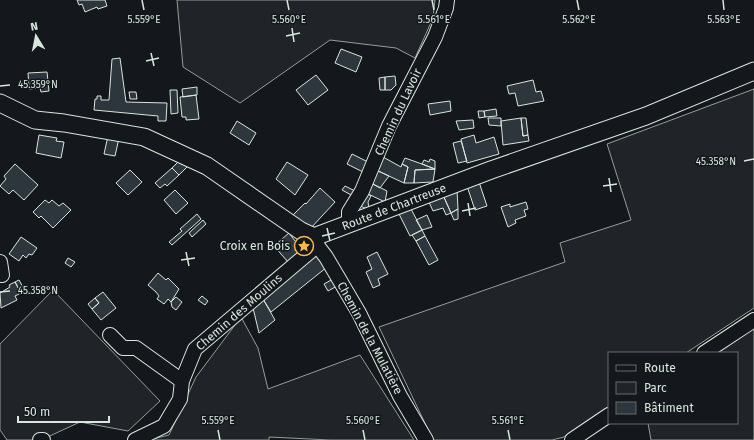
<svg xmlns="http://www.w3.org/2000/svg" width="754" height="440" viewBox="0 0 754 440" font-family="'Fira Sans',sans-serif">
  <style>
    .green { fill: #202428; stroke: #939e99 }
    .building { fill: #2c363c; stroke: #d8e6dc }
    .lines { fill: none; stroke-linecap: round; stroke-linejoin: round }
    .minor-casing { stroke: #d8e6dc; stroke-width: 16 }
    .major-casing { stroke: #d8e6dc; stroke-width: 19 }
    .minor { stroke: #14181c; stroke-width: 14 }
    .major { stroke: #14181c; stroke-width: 17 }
    .ticks { fill: none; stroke: #d8e6dc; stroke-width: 1.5 }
    .labels { text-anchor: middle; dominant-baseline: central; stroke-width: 3; stroke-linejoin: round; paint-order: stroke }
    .street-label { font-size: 12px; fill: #d8e6dc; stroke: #14181c }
    .poi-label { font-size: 12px; fill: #d8e6dc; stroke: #14181c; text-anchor: end }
    .ticks-label { font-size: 10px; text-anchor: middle; fill: #d8e6dc; stroke: #14181c; stroke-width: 3; stroke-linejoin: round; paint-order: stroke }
  </style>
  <rect width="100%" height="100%" fill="#14181c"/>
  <!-- green -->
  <path class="green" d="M177,0H435L433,18L415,58L396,48L330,40L240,103L183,67Z
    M754,89V308L686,353H609V406L564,437L552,440H433L379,327L565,262L560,243L631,220L607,144Z
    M53,290L160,401L128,431L80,422L41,440H7L0,430V344Z
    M241,317L258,348L268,389L360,355L414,440H330L269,437V440H148L169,435L196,377Z
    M754,323V440H651L648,423H737V353H710Z"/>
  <!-- building -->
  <path class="building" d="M77,0H105L107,6L98,9L97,7L85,12L82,4L79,5Z
    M341,49L362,57L356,72L335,63Z
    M120,58L126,102L167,103L166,121H158V116L94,110L95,99H97V96H101V100H109L112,59Z
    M47,72L49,91L41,92L40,88L29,89L28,73Z
    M316,75L328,90L308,105L296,90Z
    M395,76L396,85L391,90H385V77Z
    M385,77V90H380L379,78Z
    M533,80L536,92L541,91L544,101L518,106L515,93L509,94L507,86Z
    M197,87V95L183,97L182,89Z
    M170,90H177L178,113L171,114Z
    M129,92H136L137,99H130Z
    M196,95L199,119L186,120V117H182L180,97Z
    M450,101L451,111L430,115L428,104Z
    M496,109L497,116L485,117L484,111Z
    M478,111H484L485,117L479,118Z
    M488,118H501V126L489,125Z
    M521,118L523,136L528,135L529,141L503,145L501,121Z
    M521,118H526L528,135L523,136Z
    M473,120L474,128L459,130L456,121Z
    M237,121L256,133L249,145L230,133Z
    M39,135L57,138L56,141L64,142L61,158L36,153Z
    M474,135L476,143L494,137L499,154L467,163L461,139Z
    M108,136L119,138L115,156L104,154Z
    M461,141L467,161L458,163L453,143Z
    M352,154L368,162L363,172L347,164Z
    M383,157L401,167L402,164L408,167L404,183L376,170Z
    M182,158L190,164L179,175L172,168Z
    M405,158L422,164L435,169L415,170L414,183H404L408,167L402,164Z
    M430,159L435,161V169L422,164L424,160L429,162Z
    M287,162L308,175L295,195L276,179Z
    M15,164L38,185L24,200L13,190L9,194L0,186L6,179L4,176Z
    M172,168L179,175L167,186L165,184L160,188L155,183Z
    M435,169L433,182L414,183L415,170Z
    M130,170L142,182L128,195L116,183Z
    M376,170L389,176L380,188L369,182Z
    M369,182L387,191L385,202L364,192Z
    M479,182L487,206L475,210L467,186Z
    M345,186L355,191L353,196L342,190Z
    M320,188L335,202L310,229L293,215L305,203L306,204Z
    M175,190L188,203L176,214L164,200Z
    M457,190L458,209L451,213L443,195Z
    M364,192L371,196L368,202L369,208H364L358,204Z
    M443,195L451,213L446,215L443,208L433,211L428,200Z
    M45,200L49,203L52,200L59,206L63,203L71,210L53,228L41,216L39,218L33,212Z
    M526,202L528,209L524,210L526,216L515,220L516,223L508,227L501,207L510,204V207Z
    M410,207L422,230L410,236L398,212Z
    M458,209V219L454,220L451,213Z
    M197,214L201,219L172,245L169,242L182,231L180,229Z
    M427,215L432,227L422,230L416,220Z
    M203,220L206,224L192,237L189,233Z
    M422,230L425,236L416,241L412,235Z
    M289,233L302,250L288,262L274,246Z
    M425,236L438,260L429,265L416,241Z
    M21,237L37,248L32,255L29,254L26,258L23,255L19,261L9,254Z
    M377,252L388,274L378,279L380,285L373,288L366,272L372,269L367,257Z
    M318,255L327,267L271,312L263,299L313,256Z
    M68,258L75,262L71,267L65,263Z
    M158,273L166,280L168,278L179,289L171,302L168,299L164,304L157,299L159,296L156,292L148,285Z
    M333,279L337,286L328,291L324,284Z
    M19,280L25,291L21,293L15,282Z
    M15,282L21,293L15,296L17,300L1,308L0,293L10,287L9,285Z
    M103,292L116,308L101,320L92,309L99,303L95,298Z
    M202,296L208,301L205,305L198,300Z
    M176,297L182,302L176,310L172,307L171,302Z
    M95,298L99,303L92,309L88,304Z
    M263,299L275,320L259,333L253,308Z"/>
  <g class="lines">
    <defs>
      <path id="minor" d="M349,223V212L362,191L389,126L435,37L446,8L447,0
        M315,238L316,244L326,257L359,313L400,396L426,440
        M0,262L2,275
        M110,335L123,348H136L182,381
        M704,353L754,320
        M40,440H43
        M135,440L164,426L180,399L182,381L195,349L312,250L318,246
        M572,440L609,415"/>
      <path id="major" d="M0,103L35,120L64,123L144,137L207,166L301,231L314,237L491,170L646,116L754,71"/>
    </defs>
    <!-- minor casing -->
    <use href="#minor" class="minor-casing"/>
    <!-- major casing -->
    <use href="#major" class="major-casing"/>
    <!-- minor -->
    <use href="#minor" class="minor"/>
    <!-- major -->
    <use href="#major" class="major"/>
  </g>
  <!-- ticks -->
  <path class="ticks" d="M142,0L144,10M287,0L289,10M432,0L434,10M577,0L579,10M723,0L724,10M292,28L294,42M286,36L300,33M151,53L154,66M146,61L159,58M0,86L10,85M744,161L754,159M609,178L611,192M603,186L617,184M468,203L470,216M462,211L476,208M327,228L330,241M322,236L335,233M186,252L189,266M181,260L195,258M0,292L10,291M218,430L220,440M363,430L365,440M508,430L510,440"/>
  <!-- icons -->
  <defs>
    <symbol id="sight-ring" viewBox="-11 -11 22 22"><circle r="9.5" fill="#14181c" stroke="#ffb74d" stroke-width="1.5"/><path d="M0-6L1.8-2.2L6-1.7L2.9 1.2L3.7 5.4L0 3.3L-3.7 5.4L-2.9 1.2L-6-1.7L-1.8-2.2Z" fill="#ffb74d"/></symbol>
  </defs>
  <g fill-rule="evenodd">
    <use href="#sight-ring" x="293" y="235" width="22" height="22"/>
  </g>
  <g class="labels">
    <!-- street labels -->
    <g class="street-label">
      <text transform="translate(398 112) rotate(-65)">Chemin du Lavoir</text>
      <text transform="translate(394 207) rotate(-21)">Route de Chartreuse</text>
      <text transform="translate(239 312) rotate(-41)">Chemin des Moulins</text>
      <text transform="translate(370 338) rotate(62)">Chemin de la Mulatière</text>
    </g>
    <!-- poi labels -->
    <g class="poi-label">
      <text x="290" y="246">Croix en Bois</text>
    </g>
  </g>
  <g class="ticks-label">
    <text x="144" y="23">5.559°E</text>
    <text x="289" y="23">5.560°E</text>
    <text x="434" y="23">5.561°E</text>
    <text x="579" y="23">5.562°E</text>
    <text x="724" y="23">5.563°E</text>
    <text x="38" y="88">45.359°N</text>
    <text x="716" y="165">45.358°N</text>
    <text x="38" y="294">45.358°N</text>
    <text x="218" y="424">5.559°E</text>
    <text x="363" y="424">5.560°E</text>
    <text x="508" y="424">5.561°E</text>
  </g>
  <!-- legend -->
  <rect x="608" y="352" width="130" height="72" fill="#14181c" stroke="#626a69"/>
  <rect x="616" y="365" width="20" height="6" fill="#14181c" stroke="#626a69"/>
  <text x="644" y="372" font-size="12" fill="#d8e6dc">Route</text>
  <rect x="616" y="382" width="20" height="12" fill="#202428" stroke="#626a69"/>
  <text x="644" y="392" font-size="12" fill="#d8e6dc">Parc</text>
  <rect x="616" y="402" width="20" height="12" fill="#2c363c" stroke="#626a69"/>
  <text x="644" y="412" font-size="12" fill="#d8e6dc">Bâtiment</text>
  <!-- north arrow -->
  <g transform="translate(36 36) rotate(350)" stroke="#14181c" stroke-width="3" paint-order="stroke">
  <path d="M0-3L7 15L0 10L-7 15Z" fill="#d8e6dc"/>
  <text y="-6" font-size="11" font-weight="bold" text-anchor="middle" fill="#d8e6dc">N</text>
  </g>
  <!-- scale -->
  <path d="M18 416v6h91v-6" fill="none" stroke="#d8e6dc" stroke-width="2"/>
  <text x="24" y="416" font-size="12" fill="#d8e6dc" stroke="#14181c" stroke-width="3" paint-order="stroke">50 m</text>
</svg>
